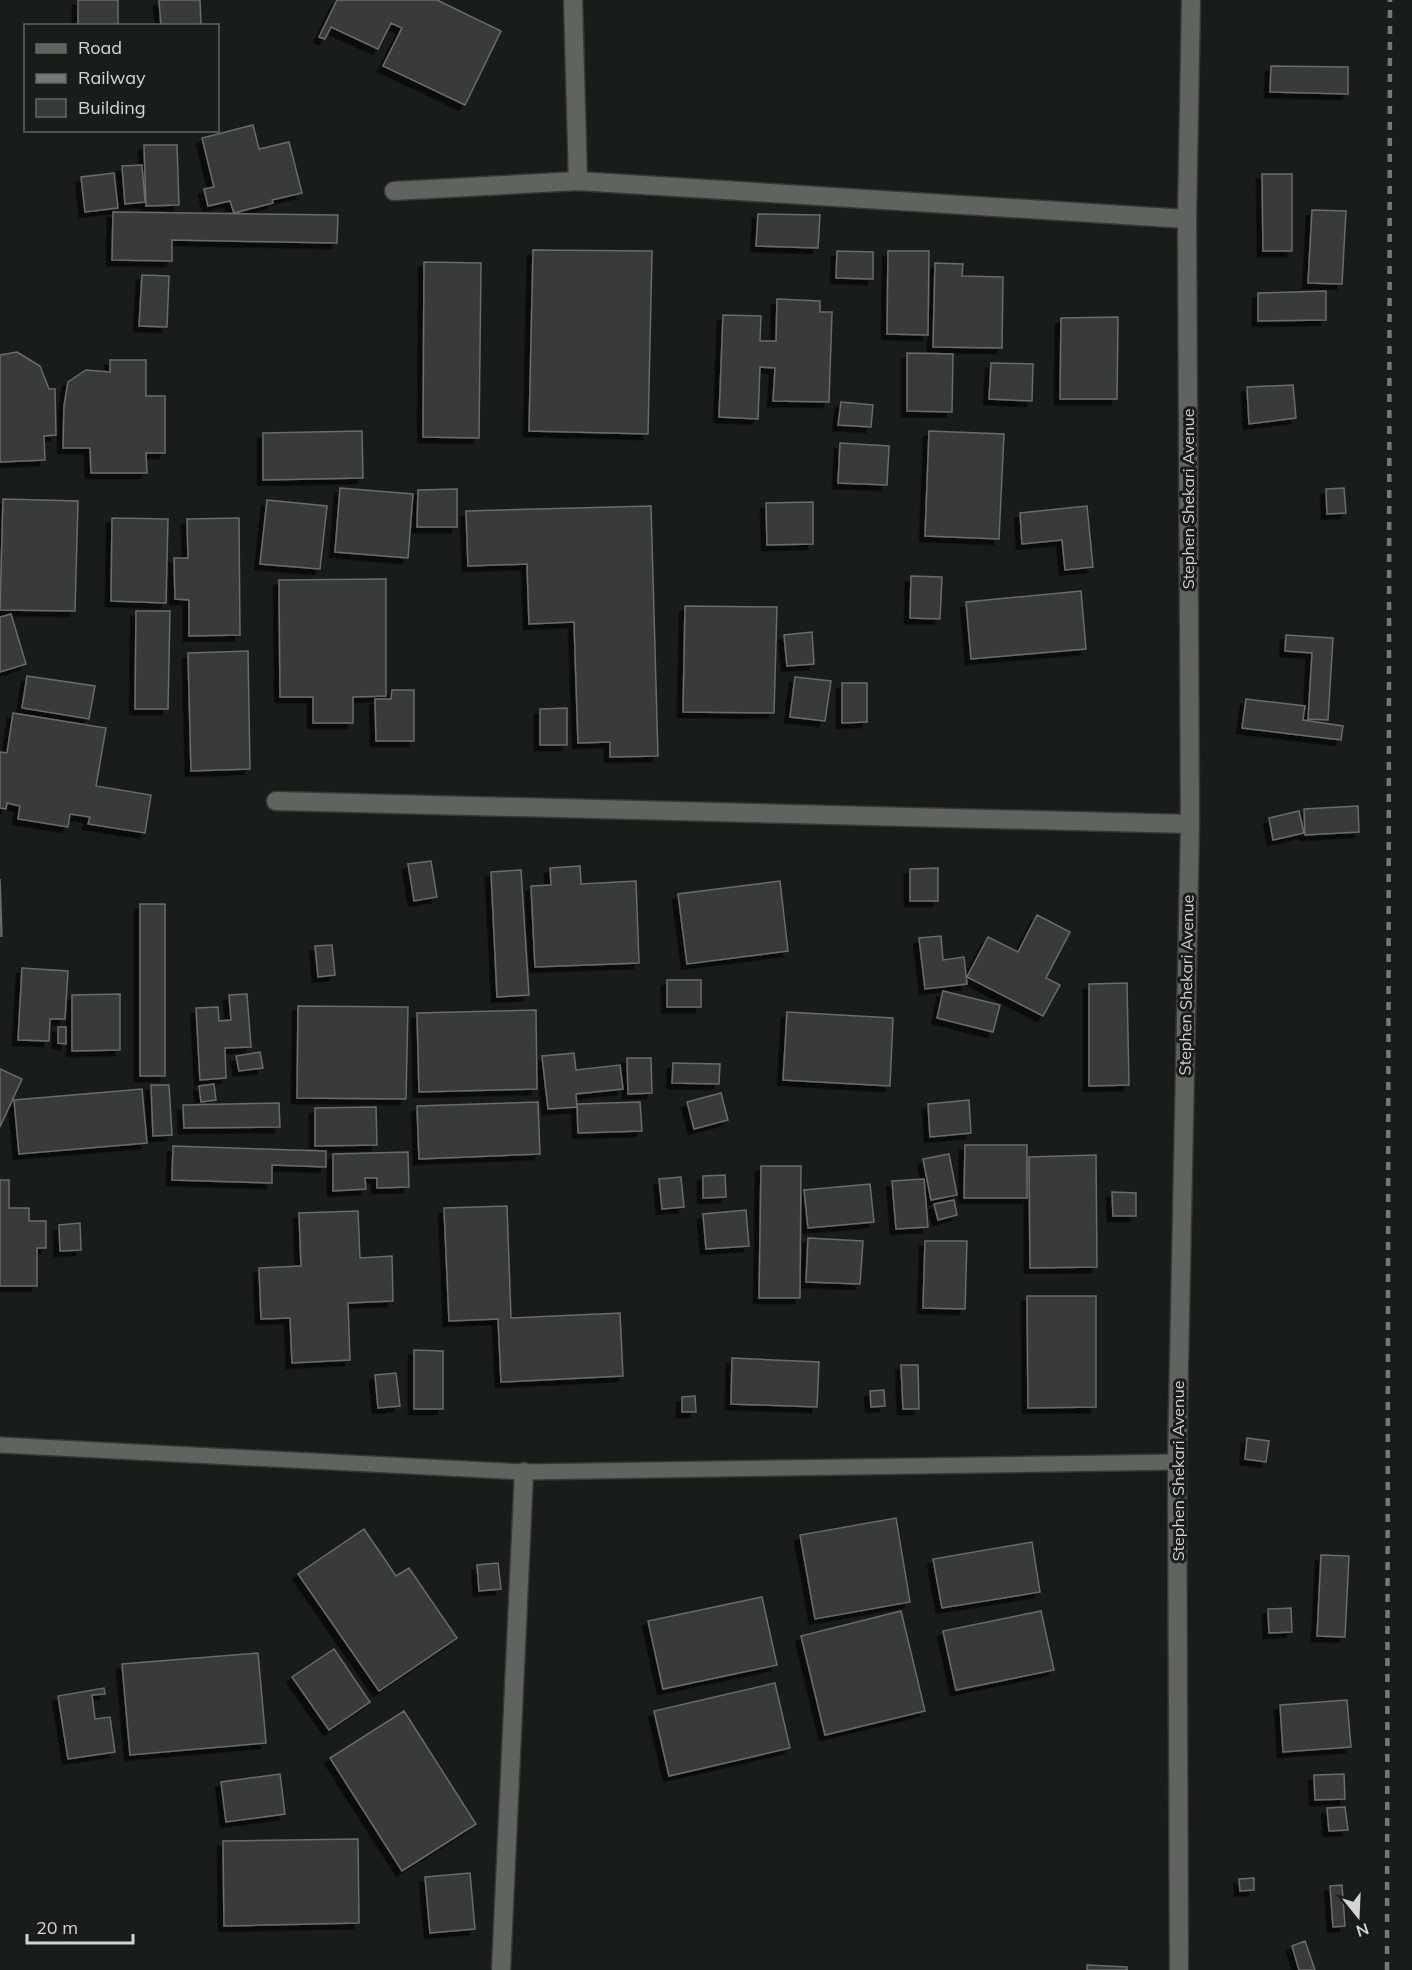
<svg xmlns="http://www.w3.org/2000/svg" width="1412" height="1970" viewBox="0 0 1412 1970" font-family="Mulish,sans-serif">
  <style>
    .building { fill: #373b37; stroke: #686d68; stroke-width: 1.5; filter: url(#shadow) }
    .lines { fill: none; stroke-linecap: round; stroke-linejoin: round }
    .lane-casing { stroke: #363836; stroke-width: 18 }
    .street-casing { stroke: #363836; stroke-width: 21 }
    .lane { stroke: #60645f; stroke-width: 15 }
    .street { stroke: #60645f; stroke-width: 18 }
    .rail { stroke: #767a76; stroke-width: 4.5; stroke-dasharray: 8 8; stroke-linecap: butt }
    .labels { text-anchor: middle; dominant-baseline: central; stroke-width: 6; stroke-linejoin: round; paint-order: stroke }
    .street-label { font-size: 16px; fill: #d2d5d2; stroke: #191d19 }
  </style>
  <defs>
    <filter id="shadow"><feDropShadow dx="-5.5" dy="5.5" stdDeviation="0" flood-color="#0009"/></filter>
  </defs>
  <rect width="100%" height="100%" fill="#191d19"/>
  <!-- building -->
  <path class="building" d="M78,0H118V26H78Z
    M159,0H200L201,26H161Z
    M337,0H437L501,31L465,105L383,66L402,28L391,23L378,49L331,27L325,39L319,37Z
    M1271,66L1348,67V94L1270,92Z
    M253,125L259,149L289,142L302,193L272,200L273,203L234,213L230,201L208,206L204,189L214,187L202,138Z
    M144,145H177L179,205L146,206Z
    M142,165L145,202L125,204L122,166Z
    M114,173L118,208L85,212L81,177Z
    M1262,174H1292V251H1263Z
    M1312,210L1346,211L1342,284L1308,283Z
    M113,212L338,215L337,243L172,240V261L112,260Z
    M758,214L820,215L818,248L756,246Z
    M533,250L652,251L648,434L529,431Z
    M837,251L873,252V279L836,278Z
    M888,251H929L928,335L887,334Z
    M424,262L481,263L479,438L423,437Z
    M935,263L963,264L962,276L1003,277L1002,348L933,347Z
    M142,275L169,276L167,327L139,326Z
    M1326,291V320L1258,321V293Z
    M777,299L820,301V312H832L829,402L773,401L775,368L760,367L758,419L719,417L723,315L761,316L760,341H776Z
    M1118,317L1117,399H1060L1061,318Z
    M17,352L40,366L49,389H55L56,435L44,436L45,460L0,462V355Z
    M907,353L953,354L952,412L907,411Z
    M110,360H146V396H165V453H146L147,473H91L90,448H63L64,406L68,382L86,370L110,372Z
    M991,363L1033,364L1032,401L989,399Z
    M1293,385L1296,418L1249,424L1247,387Z
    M841,402L873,405L871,427L838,425Z
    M362,431L363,478L263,480V433Z
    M929,431L1004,434L999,539L925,536Z
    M840,443L889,446L887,485L838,483Z
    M340,488L413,494L408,558L335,552Z
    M1344,488L1346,513L1327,514L1326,489Z
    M457,489V527H417L418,490Z
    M3,499L78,501L75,611L0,610Z
    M267,500L327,506L320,569L260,564Z
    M813,502V544L767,545L766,503Z
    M651,506L658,756L610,757V742L578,743L574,622L529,624L527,564L468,566L466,511Z
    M1087,506L1093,567L1065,570L1062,540L1022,544L1020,513Z
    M112,518L168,519L166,603L111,601Z
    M239,518L240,635L189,636V600L175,599L174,558H188L187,519Z
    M911,576L942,577L940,619L910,618Z
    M386,579V696L353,697V723H313V697H280L279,580Z
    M1081,591L1086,649L971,659L966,602Z
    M685,606L777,607L774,713L683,712Z
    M136,611H170L168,709H135Z
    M11,614L26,664L0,672V617Z
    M812,632L814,664L787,666L784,635Z
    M1286,635L1333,638L1328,720L1308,719L1312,653L1285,651Z
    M248,651L250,769L191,771L188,653Z
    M27,676L95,686L89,719L22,708Z
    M795,677L831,681L825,721L790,717Z
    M842,683H867V722L842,723Z
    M392,690H414V741H376L375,699H391Z
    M1246,699L1305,706L1303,720L1343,726L1341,740L1242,728Z
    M567,708V745H540V709Z
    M13,713L106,728L96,786L151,795L145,833L88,824L90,817L70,814L68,827L18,819L20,806L7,803L6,809L0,808V752L7,753Z
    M1358,806L1359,832L1305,835L1304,809Z
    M1299,811L1304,833L1273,840L1269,818Z
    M431,861L437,897L414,901L408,864Z
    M580,866L581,884L636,881L639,963L535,967L531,886L551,885L550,868Z
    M938,868V901H910V869Z
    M521,870L529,995L497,997L491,872Z
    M0,879L2,936H0Z
    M780,881L788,951L687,964L678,894Z
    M140,904H165V1076H140Z
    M1037,915L1070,932L1046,978L1060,985L1043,1016L967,977L988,937L1018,952Z
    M941,936L943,960L964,957L967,984L925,989L919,938Z
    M332,945L335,975L318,977L315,946Z
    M22,968L68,971L65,1019H50L49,1041L18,1040Z
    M667,980H701V1007H667Z
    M1127,983L1129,1085L1089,1086V984Z
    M943,991L1000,1005L993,1032L937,1018Z
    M120,994V1050L72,1051V995Z
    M247,994L251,1047L225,1048L226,1078L200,1080L196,1008L218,1007L219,1021L231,1020L229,995Z
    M298,1006L408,1007L406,1099L297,1098Z
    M536,1010L537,1089L419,1092L417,1013Z
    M787,1012L893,1018L890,1086L783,1080Z
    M58,1027H66V1044L58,1043Z
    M260,1052L263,1068L239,1071L236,1056Z
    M574,1053L576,1070L620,1065L623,1089L576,1094L577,1107L548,1109L542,1056Z
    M627,1058H651L652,1093L628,1094Z
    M673,1063L720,1064L719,1084L672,1083Z
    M0,1069L22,1079L0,1127Z
    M214,1084L216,1100L201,1102L199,1086Z
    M151,1085H169L172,1135L153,1136Z
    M142,1089L147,1143L19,1154L14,1100Z
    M721,1093L728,1120L694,1129L687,1102Z
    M969,1100L971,1133L930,1137L928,1104Z
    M538,1102L540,1154L419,1159L417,1106Z
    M640,1102L642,1131L578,1133L577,1104Z
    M279,1103L280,1127L184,1128L183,1105Z
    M376,1107L377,1145L315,1146V1108Z
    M965,1145H1027V1198H964Z
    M173,1146L326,1151V1167L272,1165V1183L172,1180Z
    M408,1152L409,1187L377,1188V1178H365L366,1189L333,1191V1154Z
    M949,1154L957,1195L931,1200L923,1159Z
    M1096,1155L1097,1267L1030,1268L1029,1157Z
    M761,1166H801L800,1298H759Z
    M725,1175L726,1197L703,1198V1176Z
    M681,1177L684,1207L662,1209L659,1179Z
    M924,1179L928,1227L896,1229L892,1181Z
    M0,1180H9V1208H29V1221H46V1248H37V1286H0Z
    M870,1184L874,1222L808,1228L804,1190Z
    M1112,1192L1136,1193V1216H1113Z
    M954,1200L957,1215L938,1220L934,1204Z
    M507,1206L511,1318L620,1313L623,1376L501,1382L498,1319L449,1321L444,1208Z
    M746,1210L749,1246L706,1249L703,1214Z
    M358,1211L360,1258L392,1256L393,1301L348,1303L350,1360L292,1363L290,1318L261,1319L259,1268L301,1266L299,1213Z
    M80,1223L81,1250L60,1251L59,1225Z
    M808,1238L863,1241L860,1284L806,1282Z
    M925,1241H967L965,1309L923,1308Z
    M1027,1296H1096V1407L1028,1408Z
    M414,1350L443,1351V1409H414Z
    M732,1358L819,1362L817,1407L731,1404Z
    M901,1365H918L919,1409H903Z
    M396,1373L400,1406L378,1408L375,1375Z
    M884,1390L885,1406L871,1407L870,1391Z
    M695,1396L696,1412H682V1397Z
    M1247,1438L1269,1441L1266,1462L1245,1459Z
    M896,1518L910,1602L815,1619L800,1535Z
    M364,1529L396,1576L409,1568L457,1638L379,1691L298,1574Z
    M1032,1542L1040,1592L942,1608L933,1559Z
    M1321,1555L1349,1556L1345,1637L1317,1636Z
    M498,1563L501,1589L479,1591L477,1565Z
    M762,1597L777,1665L663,1689L648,1621Z
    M1291,1608L1292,1632L1269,1633L1268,1609Z
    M901,1611L925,1711L825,1735L801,1636Z
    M1041,1611L1054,1670L956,1690L943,1631Z
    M334,1649L370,1702L329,1730L292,1677Z
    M258,1653L266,1743L130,1755L122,1664Z
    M775,1683L790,1748L669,1776L654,1711Z
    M104,1688L105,1694L92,1695L95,1719L110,1717L115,1752L68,1759L58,1696Z
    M1347,1700L1351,1747L1283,1752L1280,1705Z
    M404,1711L476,1824L402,1871L330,1758Z
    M280,1774L285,1814L226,1822L221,1782Z
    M1344,1774L1345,1799L1315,1800L1314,1775Z
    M1345,1807L1348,1830L1329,1831L1327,1808Z
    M358,1839L359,1923L224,1926L223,1841Z
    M470,1873L475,1929L430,1933L425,1877Z
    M1254,1878V1890L1240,1891L1239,1879Z
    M1342,1885L1345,1926L1333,1927L1330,1886Z
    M1305,1941L1315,1970H1299L1292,1946Z
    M1087,1965L1127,1967V1970H1087Z"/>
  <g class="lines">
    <defs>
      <path id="lane" d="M0,1445L524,1472L1177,1462"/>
      <path id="street" d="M573,0L578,181
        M394,191L578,181L1187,219
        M276,801L1190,824
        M501,1970L524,1472
        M1179,1970L1177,1462L1190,824L1187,219L1191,0"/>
    </defs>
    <!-- lane casing -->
    <use href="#lane" class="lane-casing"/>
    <!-- street casing -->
    <use href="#street" class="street-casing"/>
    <!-- lane -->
    <use href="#lane" class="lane"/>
    <!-- street -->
    <use href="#street" class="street"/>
    <!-- rail -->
    <path class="rail" d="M1387,1970L1390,0"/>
  </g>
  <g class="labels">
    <!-- street labels -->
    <g class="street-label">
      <text transform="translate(1188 499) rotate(-90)">Stephen Shekari Avenue</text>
      <text transform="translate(1186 985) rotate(-89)">Stephen Shekari Avenue</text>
      <text transform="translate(1178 1471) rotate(-90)">Stephen Shekari Avenue</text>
    </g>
  </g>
  <!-- legend -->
  <rect x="24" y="24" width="195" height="108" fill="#191d19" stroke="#636763" stroke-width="1.5"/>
  <rect x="36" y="44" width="30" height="9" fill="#60645f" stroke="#636763" stroke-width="1.5"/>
  <text x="78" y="54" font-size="18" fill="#d2d5d2">Road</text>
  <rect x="36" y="74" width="30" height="9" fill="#767a76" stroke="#636763" stroke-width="1.5"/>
  <text x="78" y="84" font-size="18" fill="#d2d5d2">Railway</text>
  <rect x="36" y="99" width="30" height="18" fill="#373b37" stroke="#636763" stroke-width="1.5"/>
  <text x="78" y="114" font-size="18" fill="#d2d5d2">Building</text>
  <!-- north arrow -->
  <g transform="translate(1358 1916) rotate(162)" stroke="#191d19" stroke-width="4.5" paint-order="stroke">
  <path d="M0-4.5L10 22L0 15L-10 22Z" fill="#d2d5d2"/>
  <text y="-9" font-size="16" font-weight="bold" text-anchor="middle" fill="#d2d5d2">N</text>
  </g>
  <!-- scale -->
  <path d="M27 1934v9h106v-9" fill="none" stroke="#d2d5d2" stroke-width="3"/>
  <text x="36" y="1934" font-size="18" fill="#d2d5d2" stroke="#191d19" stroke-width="4.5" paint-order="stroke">20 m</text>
</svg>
